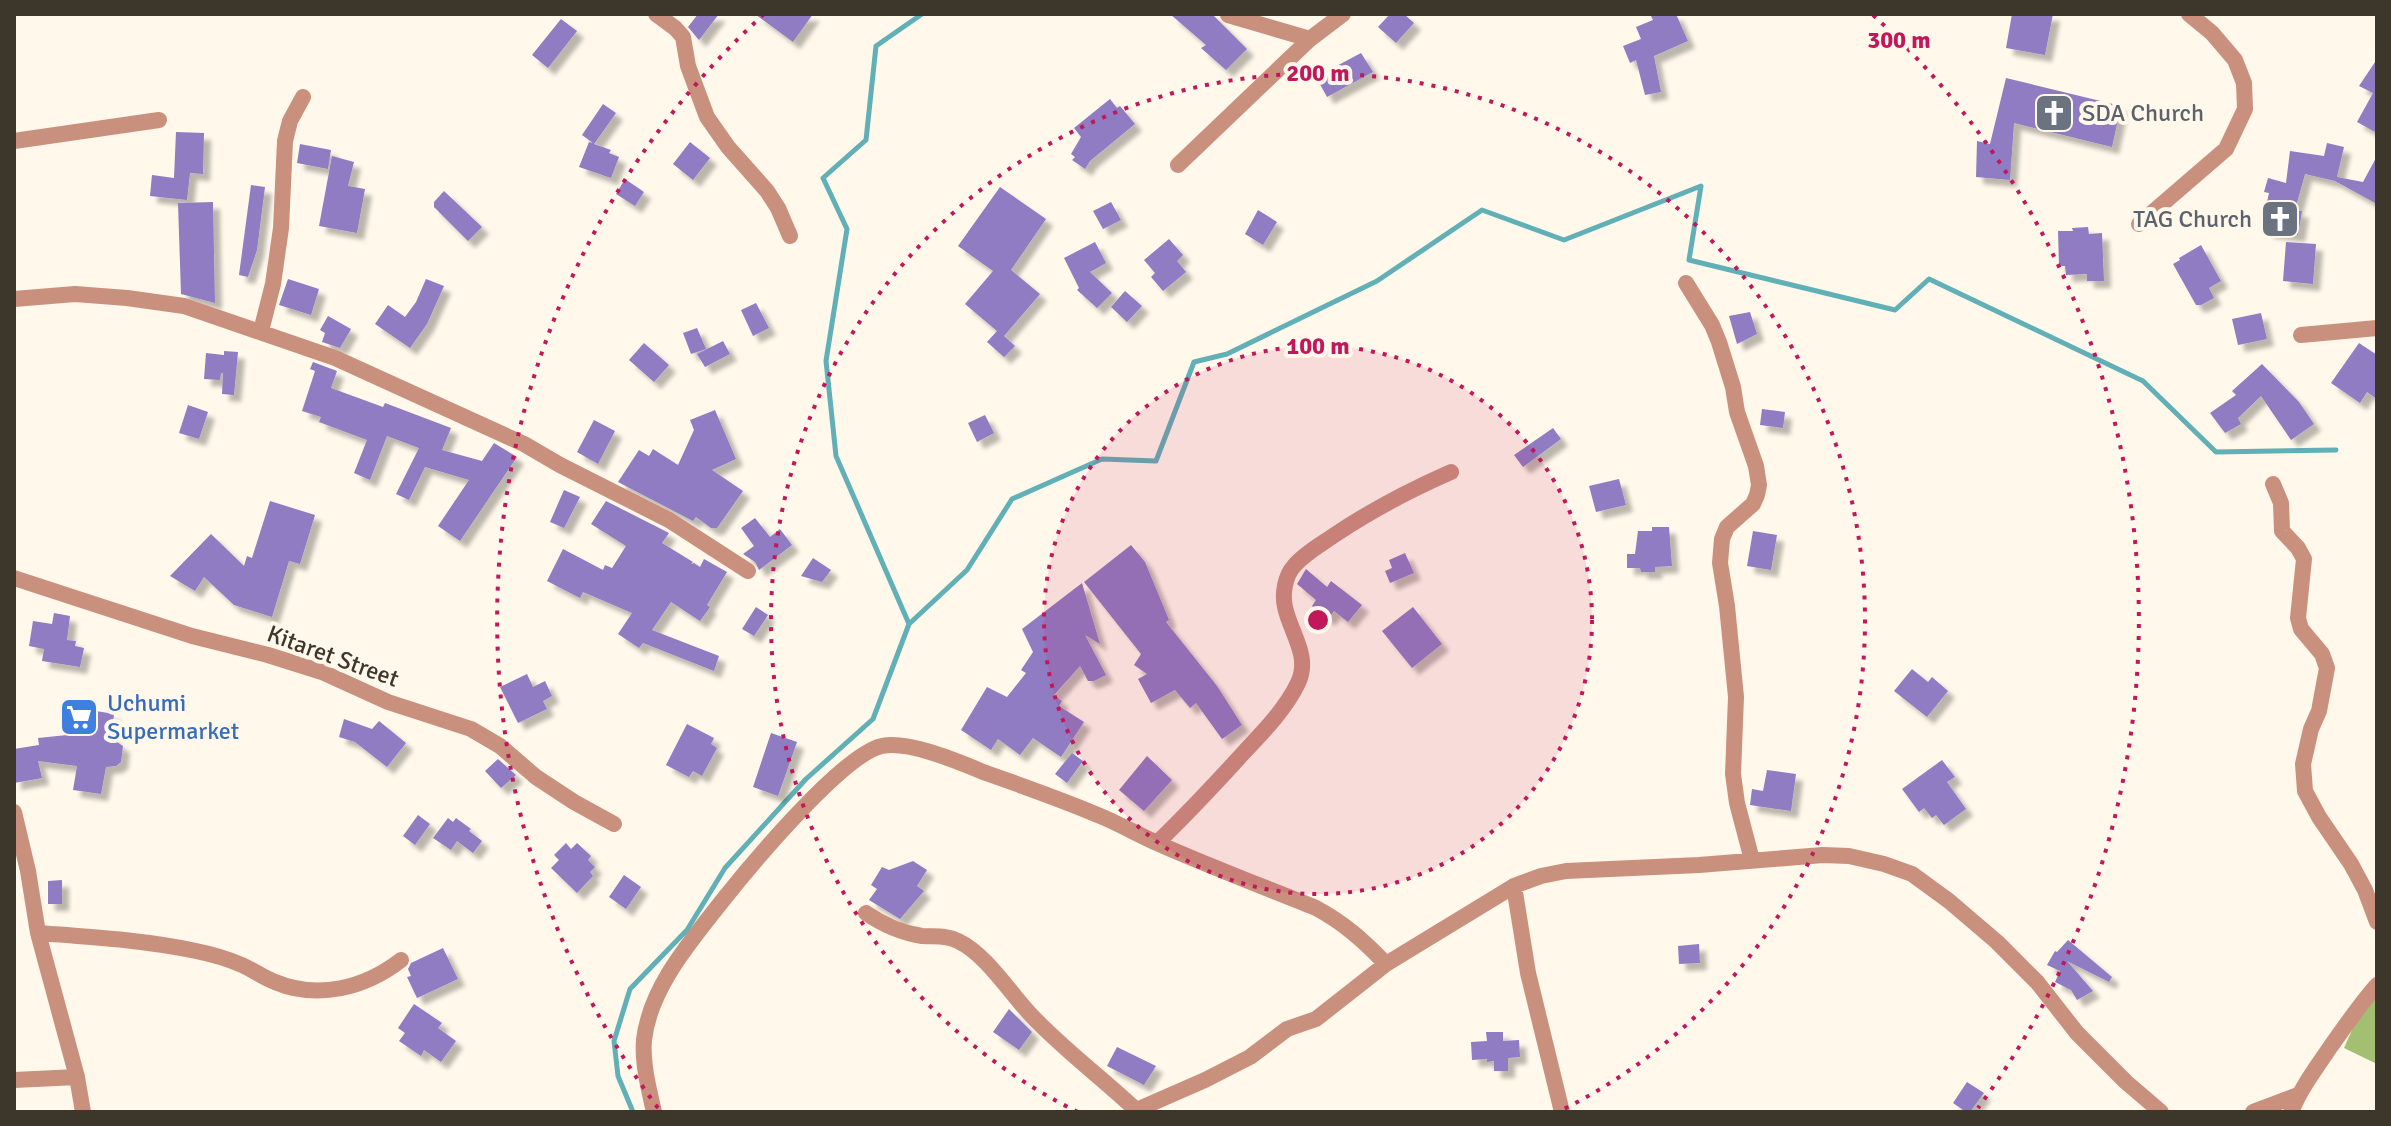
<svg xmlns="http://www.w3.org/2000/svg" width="2391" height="1126" viewBox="0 0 2391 1126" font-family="Signika,sans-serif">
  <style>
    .forest { fill: #a2bf72 }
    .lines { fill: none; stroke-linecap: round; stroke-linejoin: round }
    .stream { stroke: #61b0b7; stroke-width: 5 }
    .building { fill: #8f7bc3; filter: url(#shadow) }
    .street { stroke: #c9907e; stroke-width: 16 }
    .ring { fill: none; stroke: #c2185b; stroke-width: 4; stroke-dasharray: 4 8 }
    .labels { text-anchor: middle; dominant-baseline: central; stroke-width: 8; stroke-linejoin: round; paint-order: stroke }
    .worship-label { font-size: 24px; fill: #5b616d; stroke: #fff8eb; text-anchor: start }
    .street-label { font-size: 24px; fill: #3d362a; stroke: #fff8eb }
    .shop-label { font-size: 24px; fill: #366cbe; stroke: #fff8eb; text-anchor: start }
    .centre { fill: #c2185b; stroke: #fff8eb; stroke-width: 4 }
    .ring-label { font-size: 24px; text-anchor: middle; font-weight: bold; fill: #c2185b; stroke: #fff8eb; stroke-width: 8; stroke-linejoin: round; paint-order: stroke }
  </style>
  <defs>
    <filter id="shadow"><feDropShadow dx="7" dy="7" stdDeviation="2" flood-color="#0004"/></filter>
  </defs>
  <rect width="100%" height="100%" fill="#fff8eb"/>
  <!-- forest -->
  <path class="forest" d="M2377,973V1064L2344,1048Z"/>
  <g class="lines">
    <!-- stream -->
    <path class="stream" d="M909,624L967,570L1012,499L1102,459L1156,461L1194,362L1227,354L1377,281L1482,210L1564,240L1701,186L1689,260L1895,310L1929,279L2143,381L2216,452L2336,450
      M633,1112L618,1076L614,1041L630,989L687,930L725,868L806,779L873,719L909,624L836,456L826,361L847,229L823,178L866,140L876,46L922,14"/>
  </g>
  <!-- building -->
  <path class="building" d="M698,14H719L699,40L688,27Z
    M755,14H813L793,42Z
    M1170,14H1212L1247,49L1226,70L1201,48L1206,45Z
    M1390,14H1404L1414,23L1396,43L1378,27Z
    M1650,14H1676L1688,41L1654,56L1661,92L1645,95L1636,60L1630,63L1623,46L1641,39L1636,27L1653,20Z
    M2012,14H2053L2045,55L2006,48Z
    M561,19L577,31L548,68L532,55Z
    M1361,53L1373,72L1327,97L1316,77Z
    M2377,59V133L2357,122L2373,93L2359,86Z
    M2006,78L2121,106L2112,147L2014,123L2010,180L1976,177L1977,141L1990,144Z
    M1110,99L1117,108L1120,106L1135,124L1090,161L1085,169L1072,160L1075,157L1071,154L1081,137L1074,128Z
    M603,104L616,113L594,144L611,150L609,153L619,157L611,178L579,167L589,142L593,143L582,135Z
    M176,132L204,133L203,174L190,173L187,200L150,196L152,175L174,178Z
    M690,142L710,158L693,180L673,164Z
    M2327,143L2344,147L2337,177L2363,182L2377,156V204L2335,181L2305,174L2295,210L2302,211L2298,235L2266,231L2271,203L2267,202L2269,193L2264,192L2268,178L2286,183L2290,151L2324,156Z
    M300,144L331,150L328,169L297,163Z
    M332,156L354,162L348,186L365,189L357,233L319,226Z
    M625,179L644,192L635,206L616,194Z
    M251,185L265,187L257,250L248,277L239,275Z
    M1000,187L1046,219L1011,270L1040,294L1004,336L1015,346L1004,357L987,342L997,331L965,304L993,271L958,246Z
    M444,191L482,227L468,241L434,207V202Z
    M213,202L215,303L181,294L178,203Z
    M1111,202L1121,220L1103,229L1093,211Z
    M1258,210L1277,222L1263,245L1245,234Z
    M2088,227L2089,234L2102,233L2104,281H2087V274L2066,275L2065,266H2059L2058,231H2073L2072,228Z
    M1169,239L1183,255L1177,261L1186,272L1163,291L1151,277L1155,273L1144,260Z
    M1095,242L1106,263L1090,272L1112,293L1097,308L1077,290L1079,288L1064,258Z
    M2286,242L2316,244L2313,284L2283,281Z
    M2201,245L2221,281L2209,288L2214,298L2201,305H2196L2173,264L2180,260L2179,258Z
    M288,279L319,289L311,315L279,305Z
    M426,279L444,286L427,324L410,348L375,324L388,305L405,317L416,302Z
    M1125,291L1142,306L1127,322L1111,307Z
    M756,303L769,328L753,336L741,310Z
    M1750,312L1757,334L1737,344L1729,316Z
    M2261,313L2267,339L2238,345L2232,319Z
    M328,316L351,329L340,348L322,342L325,333L320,330Z
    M697,328L706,349L691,354L683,333Z
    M723,341L730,354L705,367L697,354Z
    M644,343L669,365L654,382L629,360Z
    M2359,343L2377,355V399L2367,392L2360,403L2331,383Z
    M224,351L238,352L234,395L222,394L223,373H221L220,380L204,379L206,353L224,355Z
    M313,362L337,371L331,388L383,407L385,403L451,428L442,450L482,461L494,443L517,457L460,541L438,526L469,480L425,467L409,500L396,494L419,448L387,436L370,480L354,473L367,440L319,422L321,417L302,411L315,371L310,369Z
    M2262,364L2299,402L2314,424L2291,440L2261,396L2238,418L2241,424L2225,433L2210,413L2236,395L2232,391Z
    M188,405L208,412L199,439L179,433Z
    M1762,409L1785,412L1783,428L1760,425Z
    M715,410L736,459L712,470L743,491L717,528H711L696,517L693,521L618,482L639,450L649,456L653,449L678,465L694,430L690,420Z
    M985,415L994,433L977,442L968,423Z
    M594,420L615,431L598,464L577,452Z
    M1553,428L1561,439L1523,467L1514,455Z
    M1619,479L1626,505L1596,512L1589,486Z
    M564,490L580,497L564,528L550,522Z
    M270,501L315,515L300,564L289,561L272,617L234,605L204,577L195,591L170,576L211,534L244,566L247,556L252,558Z
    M606,501L669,533L662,543L693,562L691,564L694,563L700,567L704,559L727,572L707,605L710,607L700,621L671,602L652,630L719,656L714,671L643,643L639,648L618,634L632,613L583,592L580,598L547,581L563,549L603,570L605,565L612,568L626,546L591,524Z
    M755,518L770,537L780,529L792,545L759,570L755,562L743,554L754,546L741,528Z
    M1652,527H1669L1672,566L1655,567V572H1641L1640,568H1627V554H1635L1638,531H1652Z
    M1753,531L1777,535L1771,570L1747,566Z
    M1131,545L1145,562L1169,620L1166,622L1217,686L1242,725L1222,739L1196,703L1190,708L1175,690L1151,703L1138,679L1147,674L1134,665L1141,654L1084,582Z
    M1405,553L1414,573L1390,583L1385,571L1392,568L1389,560Z
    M813,558L831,570L822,582L801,576Z
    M1306,569L1327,587L1331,581L1362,605L1348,622L1334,611L1328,619L1312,606L1316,600L1297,584Z
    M1082,583L1100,644L1085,635L1106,675L1094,681H1088L1080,666L1054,695L1062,701L1059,706L1084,722L1061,757L1033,738L1020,755L998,739L991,750L961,730L987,687L1007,697L1026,673L1021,670L1033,652L1022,629Z
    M756,607L768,615L754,636L742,629Z
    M1413,607L1442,644L1412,668L1382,631Z
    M54,613L70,616L67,640L76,641L75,646L84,648L80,667L42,661L44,649L29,646L33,621L52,624Z
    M1912,669L1928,682L1932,677L1948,691L1927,717L1894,691Z
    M527,674L533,687L545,681L552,696L543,701L547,709L518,723L500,687Z
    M90,710L114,714L111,738L123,746L121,762L116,766L106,767L101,794L73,790L77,766L38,761L42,778L14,783V749L39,745L38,738L77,734L86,736Z
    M344,719L372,729L379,721L406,743L387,767L355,742L339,737Z
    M687,724L714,738L711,744L717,748L702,776L693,771L689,777L666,765Z
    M771,733L797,742L778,796L753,787Z
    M1072,753L1083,761L1067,783L1055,774Z
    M1147,756L1172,780L1144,811L1119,790Z
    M498,759L516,775L501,788L485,771Z
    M1942,760L1955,777L1947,782L1966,809L1944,825L1936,815L1932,818L1924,808L1919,812L1902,789Z
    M1767,770L1796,774L1791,811L1750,805L1752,789L1763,791Z
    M418,815L430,824L415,845L403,836Z
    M448,818L453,822L456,818L471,829L469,831L482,841L473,853L457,841L451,850L433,838Z
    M566,843L571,849L577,843L591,856L588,860L595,867L590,872L593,876L577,893L551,868L559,860L554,855Z
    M913,861L927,870L917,886L924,891L900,919L869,900L877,889L871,885L882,867L889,870Z
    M624,875L641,887L626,909L609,897Z
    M62,880V904H48V881Z
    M2068,940L2112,977L2109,982L2067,961L2093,991L2077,1000L2071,990L2055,982L2060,971L2047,965L2055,951L2057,952Z
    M1699,944L1700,963L1679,964L1678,946Z
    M443,948L458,979L417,998L407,977L411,976L408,969L411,963Z
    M414,1004L442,1023L438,1028L456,1041L441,1062L424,1050L421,1056L399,1041L405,1033L398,1028Z
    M1009,1009L1032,1032L1019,1050L993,1032Z
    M1486,1032H1503V1041L1519,1040L1520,1057L1508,1058V1071H1494V1061L1487,1062V1059L1472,1060L1471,1042L1487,1041Z
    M1117,1047L1156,1066L1144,1085L1107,1066Z
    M1967,1082L1984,1093L1970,1112H1966L1953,1103Z"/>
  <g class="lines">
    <!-- street -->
    <path class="street" d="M656,14L675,28L683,37L688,66L707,117L728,147L767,191L778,208L790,236
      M1228,15L1310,39
      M14,141L159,120
      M1178,165L1310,39L1343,14
      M2139,224L2226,149L2245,109L2244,83L2235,60L2212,33L2189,14
      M1686,283L1712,325L1719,342L1733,387L1737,412L1756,466L1759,485L1757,495L1753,504L1727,527L1722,539L1720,563L1727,606L1736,697L1733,774L1737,803L1752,860
      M14,299L75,294L127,298L184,306L335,358L524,444L560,465L669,520L748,571
      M261,331L273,284L281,228L285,141L290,121L303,97
      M2301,335L2377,328
      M2273,484L2281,503L2282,531L2298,548L2304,559L2298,618L2301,629L2322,654L2327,668L2319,711L2311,729L2303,764L2305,791L2319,817L2351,864L2365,890L2377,922
      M14,578L192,636L268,655L322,672L388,702L471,729L500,746L536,777L574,802L614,824
      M14,812L28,871L38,933L77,1077L83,1112
      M1157,843C1188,813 1217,782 1246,750C1265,730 1286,708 1298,683C1311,656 1290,632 1285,607C1282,594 1285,576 1294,566C1304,554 1320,545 1333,536C1370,511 1410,490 1451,472
      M1514,886L1528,973L1562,1112
      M866,913C882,924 902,933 922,936C934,937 947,935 958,941C986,954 1010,993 1031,1015C1063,1049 1102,1078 1136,1110
      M38,933C91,937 144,940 196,951C211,954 228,959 242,965C253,970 264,978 275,982C318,1000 365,988 401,960
      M14,1080L77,1077
      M654,1112C649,1090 642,1063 644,1040C650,987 691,941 723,900C750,866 843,754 882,746C909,740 961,763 986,773C1026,787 1066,801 1105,818C1123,826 1141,836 1159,844C1211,867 1264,887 1316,908C1344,923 1364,941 1386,964
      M1132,1112L1205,1080L1250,1057L1287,1029L1316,1019L1386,964L1514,886L1541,876L1566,871L1699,865L1823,855L1849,856L1884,864L1912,874L1949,901L1997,942L2037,982L2077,1033L2126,1082L2161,1112
      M2253,1112L2298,1095
      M2291,1112C2301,1088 2316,1068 2331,1046C2346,1025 2360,1004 2377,985"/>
  </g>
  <!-- distance rings -->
  <circle cx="1318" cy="620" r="274" fill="#c2185b" fill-opacity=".12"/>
  <g class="ring">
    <circle cx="1318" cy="620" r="274"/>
    <path d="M1078 1112A547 547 0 1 1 1558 1112"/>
    <path d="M658 1108A821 821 0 0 1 763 15M1873 15A821 821 0 0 1 1978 1108"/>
  </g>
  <!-- icons -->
  <defs>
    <symbol id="church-square" viewBox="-11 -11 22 22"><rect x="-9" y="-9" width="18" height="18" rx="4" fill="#6b7280" stroke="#fff8eb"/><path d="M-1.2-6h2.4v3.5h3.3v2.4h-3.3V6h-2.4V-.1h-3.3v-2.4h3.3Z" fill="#fff"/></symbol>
    <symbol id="supermarket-square" viewBox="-11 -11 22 22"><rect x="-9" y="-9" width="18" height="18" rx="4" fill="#3f7fe0" stroke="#fff8eb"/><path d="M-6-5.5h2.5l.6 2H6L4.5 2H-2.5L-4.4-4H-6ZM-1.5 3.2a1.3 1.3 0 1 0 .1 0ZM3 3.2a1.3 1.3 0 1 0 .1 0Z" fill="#fff"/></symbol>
  </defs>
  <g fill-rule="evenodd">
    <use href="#church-square" x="2032" y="91" width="44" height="44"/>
    <use href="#church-square" x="2258" y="197" width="44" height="44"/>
    <use href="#supermarket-square" x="57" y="695" width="44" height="44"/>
  </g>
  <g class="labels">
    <!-- worship labels -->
    <g class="worship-label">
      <text x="2082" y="113">SDA Church</text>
      <text x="2252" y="219" text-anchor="end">TAG Church</text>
    </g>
    <!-- street labels -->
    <g class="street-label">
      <text transform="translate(333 656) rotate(20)">Kitaret Street</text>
    </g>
    <!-- shop labels -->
    <g class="shop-label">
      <text x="107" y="703">Uchumi<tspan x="107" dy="28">Supermarket</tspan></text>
    </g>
  </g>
  <circle cx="1318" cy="620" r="12" class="centre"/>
  <g class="ring-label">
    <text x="1899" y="48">300 m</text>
    <text x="1318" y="81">200 m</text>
    <text x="1318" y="354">100 m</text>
  </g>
  <!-- border -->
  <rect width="2391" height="1126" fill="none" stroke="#3d362a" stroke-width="32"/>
</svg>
